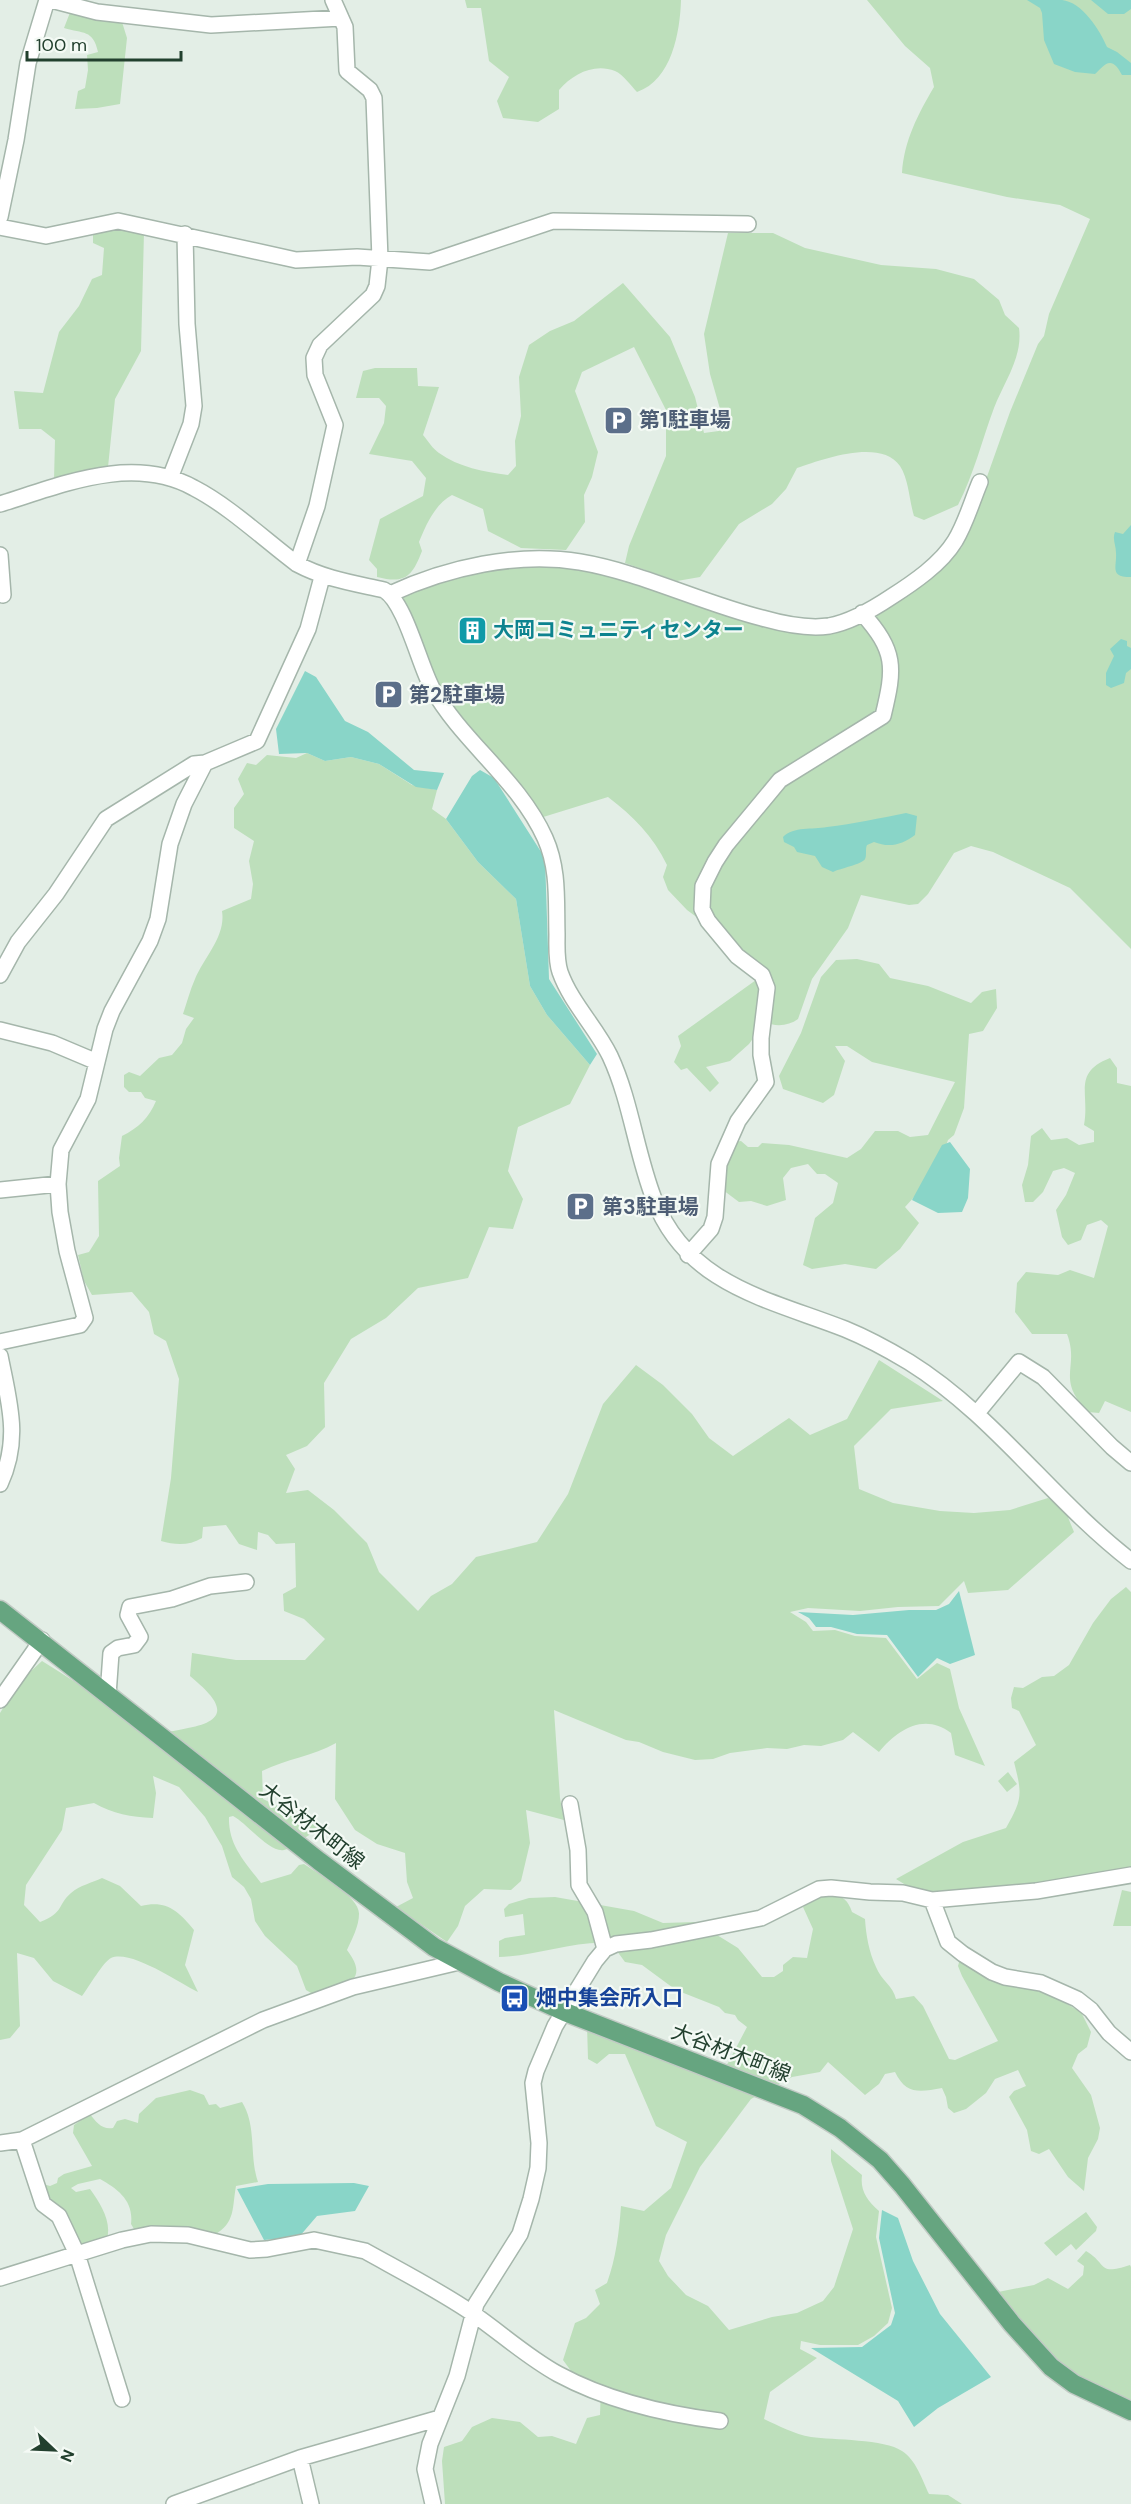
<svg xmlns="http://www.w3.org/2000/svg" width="1131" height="2504" viewBox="0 0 1131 2504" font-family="'DM Sans','Noto Sans JP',sans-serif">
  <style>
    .green { fill: #bddfbb }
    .water { fill: #89d5c8 }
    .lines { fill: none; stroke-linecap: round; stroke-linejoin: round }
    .minor-casing { stroke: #a5b6ab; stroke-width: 18 }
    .major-casing { stroke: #c1cac4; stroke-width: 21 }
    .minor { stroke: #fff; stroke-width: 15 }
    .major { stroke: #66a580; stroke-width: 18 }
    .labels { text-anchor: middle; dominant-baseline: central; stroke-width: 4.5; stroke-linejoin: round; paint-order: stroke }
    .service-label { font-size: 21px; font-weight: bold; fill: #4e5e75; stroke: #f4faf5; text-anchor: start }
    .culture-label { font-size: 21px; font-weight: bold; fill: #0d838f; stroke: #f4faf5; text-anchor: start }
    .street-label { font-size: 21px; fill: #22402e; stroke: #f4faf5 }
    .transit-label { font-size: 21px; font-weight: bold; fill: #164399; stroke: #f4faf5; text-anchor: start }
  </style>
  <rect width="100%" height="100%" fill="#e3eee6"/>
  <!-- green -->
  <path class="green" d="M465,0H681C680,32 672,80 637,92C631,86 623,74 615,71C594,63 573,74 559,90V109L538,122L503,118L497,101L509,77L489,61L481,8H467Z
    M867,0H1131V949L1070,888L993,852L971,846L954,853L928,894L918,904L909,905L861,895L848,928L812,979L798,1019C789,1026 775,1027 765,1022L749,1044L730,1061L706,1067L719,1083L710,1092L687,1068L681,1070L674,1062L681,1046L678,1036L756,980L702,921L687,910L668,890L663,877L667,865C653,836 633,816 608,797L540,818C508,778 471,739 445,694C427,664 416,629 403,597L419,587L495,567L559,565L612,575L731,616L800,634L828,633L875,620L873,616L933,576L962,547L1010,412L1038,344L1044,336L1049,314L1090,219L1060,205L1007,197L902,173C904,141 918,114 934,87L930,68L905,46Z
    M71,10L122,22L127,38L120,104L97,108L75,109L78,91L85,88L88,70L87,55L98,52C93,29 83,34 64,28Z
    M111,227L144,232L141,351L115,399L108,467L54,480L55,440L41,429H19L14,391L43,393L59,332L79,306L92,279L102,275L104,248L93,243V232Z
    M728,233H773L805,248L881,265L936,269L974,279L999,300L1005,315L1019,328C1023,357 1004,382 994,408C982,440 974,474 958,505L924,520L914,516C909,500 909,480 900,466C881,438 823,459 797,468L786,489L772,504L739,524L700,577L677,581L625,563L629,546L666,456V410L634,347L582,372L575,391L598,452L592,477L584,495L585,522L566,550L521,548L488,531L483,509L452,495C435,504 426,525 419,542L422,551C412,577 405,584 377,577V569L369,560L380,519L423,496L426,478L412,461L369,454L384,423L386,406L379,398H356L363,371L375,368H417L418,386L439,387L423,435C428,441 433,449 439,453C458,467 485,472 508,475L516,466L515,441L521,416L519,377L529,345L550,331L574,321L623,283L670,337L695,397L704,433L726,430L710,374L704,334Z
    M307,753L325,761L351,757L379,764L412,785L437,790L432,809L446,819L478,862L516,899L530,986L547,1015L590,1065L570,1104L518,1127L508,1171L523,1199L513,1229L489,1227L468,1278L418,1288L386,1318L351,1339L324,1383L325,1427L307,1446L286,1455L295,1469L286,1493L308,1490L334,1510L367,1543L379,1572L418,1611L431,1596L452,1584L476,1557L537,1542L568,1494L603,1404L636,1365L663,1385L692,1414L709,1438L733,1456L789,1418L810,1435L847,1419L879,1360L943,1401L891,1409L854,1446L859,1489L893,1503L940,1511L974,1513L1010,1510L1048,1498L1065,1510L1074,1532L1008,1590L968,1593L964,1581L939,1606L898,1607L860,1611L808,1608L790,1612L806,1622L813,1631L835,1630L855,1636L886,1638L917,1679L937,1663L950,1669L959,1708L985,1766L955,1755L951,1733C924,1712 897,1730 879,1752L853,1732L843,1740L821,1746L804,1745L787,1749L767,1748L730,1753L713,1759L695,1760L663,1752L639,1742L626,1740L554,1710L560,1798L564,1820L526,1810L530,1843L521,1881L511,1890L484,1889L465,1906L458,1926L447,1942L396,1907L413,1898L407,1882L405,1853L377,1844L355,1830L335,1799L336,1743C313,1756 286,1759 262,1771L263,1799L321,1827C312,1832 293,1848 284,1850C269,1853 247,1823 233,1816L229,1817C228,1845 245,1862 261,1883L291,1874L299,1865L304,1864C317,1873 360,1897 359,1914C359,1926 352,1939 347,1950C372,1983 342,1986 316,1996L306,1990L297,1966L265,1936L255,1921L251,1899L244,1887L232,1877L222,1846L205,1817L179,1787L153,1776L156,1793L153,1818C131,1817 113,1814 94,1803L66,1808L62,1830L26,1885L24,1905L40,1922C65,1912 57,1905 71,1893C80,1885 92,1883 102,1878L120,1886L141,1906C167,1900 178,1911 194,1930L185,1965L198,1992C179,1983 131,1949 111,1958C103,1962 89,1987 82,1996L53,1981L34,1958L17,1953L20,2026L10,2038L0,2040V1713L19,1682L42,1661C66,1676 90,1691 112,1707C122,1714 135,1728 146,1731C158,1734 176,1731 188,1728C237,1719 215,1697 190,1676L192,1653L236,1660H305L325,1639L304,1619L284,1611L283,1594L296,1587L295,1543L276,1544L268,1535L258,1532L257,1550L239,1544L226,1525L203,1527L202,1538C189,1546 175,1545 161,1541L171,1478L179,1379L166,1341L154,1334L149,1312L132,1292L92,1295L84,1281L78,1255L89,1252L99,1236L98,1181L120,1166L119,1158L122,1136C138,1128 149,1118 156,1101L145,1098L141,1092H129L124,1087V1075L129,1072L140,1076L159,1058L172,1055L182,1043L186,1029L194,1018L183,1014C187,1002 190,990 195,979C205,956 226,936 222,911L251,899L253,884L249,861L254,841L234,828V808L244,794L238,779L247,763L256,765L267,755L296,758Z
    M857,959L879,964L890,978L928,986L971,1003L982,992L996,989L997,1008L983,1031L969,1034L964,1108L954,1135L948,1140L936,1173L905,1207L919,1223L900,1249L876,1269L845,1264L812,1269L803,1265L815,1218L833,1203L838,1183L825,1174H817L808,1164L791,1168L783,1178L786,1200L767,1206L751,1201L739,1202L723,1190L726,1157L735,1142L741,1141L748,1147H758L762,1143L789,1145L847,1158L861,1149L875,1131H898L910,1137L928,1135L955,1082L872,1062L847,1046H835L845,1061L834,1095L823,1103L783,1089L779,1076L801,1033L821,977L836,960Z
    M1110,1058L1117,1068V1083L1131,1086V1412L1105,1401L1099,1413L1088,1412C1055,1378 1080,1368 1067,1334H1032L1015,1312L1017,1283L1026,1272L1058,1275L1070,1270L1094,1278L1108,1226L1101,1220L1087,1225L1081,1240L1068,1245L1062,1237L1056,1210L1066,1195L1075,1173L1064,1168L1053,1171L1043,1192L1033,1202H1025L1022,1185L1028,1165L1031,1136L1042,1128L1051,1140L1067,1138L1079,1145L1094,1142V1131L1084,1125C1090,1093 1072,1073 1110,1058Z
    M1126,1587L1131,1592V1870L975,1891L936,1892L909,1887L896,1879L963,1842L1006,1828C1023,1798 1022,1794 1014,1762L1036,1745L1019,1711L1012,1708L1011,1698L1014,1687L1023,1688L1042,1677L1054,1676L1069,1665L1093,1623L1111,1599Z
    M1008,1772L1017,1784L1007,1792L998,1781Z
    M1122,1890L1131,1892V1926H1113Z
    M830,1894C843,1896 848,1900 852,1912L865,1919C866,1935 869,1952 876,1967C881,1980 893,1986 896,1999L914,1996L923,2006L949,2059L955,2060L998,2041L962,1976L958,1966L960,1959L1031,1984L1051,1995L1081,2012L1091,2032L1087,2047L1078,2054L1072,2068L1091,2095L1100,2128L1098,2139L1088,2158L1084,2191L1068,2177L1049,2149L1039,2154L1031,2151L1027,2130L1009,2097L1014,2091L1026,2086L1018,2070L995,2079L986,2093L966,2109L954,2113L948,2108L946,2097L942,2088C920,2092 906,2095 895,2072L885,2074L879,2084L865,2095L828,2062L820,2072L792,2077L751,2099L700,2167L666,2235L659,2261L668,2276L686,2295L708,2306L729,2330L772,2317L797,2313L823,2301L834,2287L853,2229L831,2161V2149L862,2175C860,2191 867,2200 879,2211L876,2237L892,2308L888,2323L874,2336L858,2345H820L801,2341L800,2349L817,2358L770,2392L764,2419C779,2426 794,2434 811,2437C833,2440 885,2439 902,2451C916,2460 922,2479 929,2494L948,2495L962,2504H445L442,2461L444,2447L462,2441L472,2427L492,2418L520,2422L538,2437L552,2436L576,2444L587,2418L600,2415L601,2386L574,2375L563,2360L575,2323L586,2318L600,2304L595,2290L607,2283C616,2258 619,2233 621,2206L644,2211L671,2188L687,2142L656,2126L625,2054H609L597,2064L588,2059L587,2025L712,2079L728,2063L747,2027L738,2020L735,2015L725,2013L719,2007L676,1990L642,1965L625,1962L611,1943C574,1940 537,1956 499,1957V1941L505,1938L525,1935L523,1914L505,1917L504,1909L509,1904L529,1898L555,1897L634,1911L663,1923L696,1922L738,1948L762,1977H774L783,1971V1965L793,1957L807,1958L813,1929L803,1907L817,1897Z
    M190,2090L204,2095L209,2105L216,2104L220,2108L242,2102C257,2126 249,2156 258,2182L236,2186C232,2207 236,2223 214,2235L174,2226L134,2229L131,2224C134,2201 118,2189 100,2179L78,2184L71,2188L76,2192L90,2189C100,2203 112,2221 107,2239L83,2246L78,2245L46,2203L43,2184L50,2186L57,2183L58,2178L64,2174L92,2166L73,2133L74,2125L90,2114C96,2122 102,2130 113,2128L117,2121L125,2119L138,2123L139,2114L156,2098Z
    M1086,2212L1097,2227L1096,2231L1076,2250L1071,2244L1056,2256L1044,2243Z
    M1086,2251C1108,2264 1097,2276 1130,2265L1131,2267V2401L1077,2377L1033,2341L998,2292L1034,2285L1048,2278L1068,2289L1083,2275L1084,2266L1077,2261Z"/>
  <!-- water -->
  <path class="water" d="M1027,0C1039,0 1051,0 1062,0C1082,2 1100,30 1107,47L1117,52L1131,63V75H1122C1120,72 1119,69 1116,66C1108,57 1100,70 1095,74L1075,72L1054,64L1044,40L1042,13L1040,8Z
    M1091,0H1131V9L1124,14H1108Z
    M1131,525V577C1109,577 1117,567 1116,553C1116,545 1112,539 1115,532L1123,534Z
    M1121,639L1127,641V646L1131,648V669L1126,673L1124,683L1111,688L1106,685V673L1114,656L1110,649Z
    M305,671L316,677L345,721L368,732L414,770L444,773L437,790L416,787L379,764L351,757L325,761L307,753L279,754L276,729Z
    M480,770L494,778L545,858L549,979L597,1054L590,1065L547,1015L530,986L516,899L478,862L446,819L472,776Z
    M906,813L917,816L915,835C902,845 889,848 874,842L867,845C865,849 867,855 865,859C863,864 838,869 833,872L822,867L815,856L797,852L794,847L784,842L783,837C794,826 812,830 827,827C854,824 880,818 906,813Z
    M950,1142L970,1169L968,1198L962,1212L938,1213L912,1200L942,1145Z
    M959,1591L975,1655L950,1664L937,1658L918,1677L887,1635L857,1634L831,1627H816L809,1618L798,1612L853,1615L909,1610H936L949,1604Z
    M354,2183L369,2186L355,2211L317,2216L299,2237L264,2240L237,2189L268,2184Z
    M882,2210L898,2218L913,2261L940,2314L991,2377L938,2408L914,2427L898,2401L811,2348L862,2347L891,2325L895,2313L879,2238Z"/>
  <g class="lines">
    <defs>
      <path id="minor" d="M51,0L97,12L211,25L341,18
        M0,217L16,140L28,63L47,0
        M0,227L46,236L118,221L296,260L357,257L430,262L553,221L748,224
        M170,478L191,424L194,406L187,324L185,234
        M0,504C62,485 132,454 194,488C229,506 265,540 297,564C325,579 353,583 384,590C405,602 419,664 432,688C463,743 519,780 545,838C559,869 556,901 557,934C557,947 556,960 560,972C571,1003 596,1027 610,1056C631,1101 636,1153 654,1199C687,1285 768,1299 845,1329C867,1338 889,1350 909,1362C994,1415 1052,1500 1131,1561
        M0,555L3,595
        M297,564L317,506L335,425L315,375L314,358L320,345L373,295L377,286L380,259L374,98L370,90L347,71L345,27L333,0
        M390,594C448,567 517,552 580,562C640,572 702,603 762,618C783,624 808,629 829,626C851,622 873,609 891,597C913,583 941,564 955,541C966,523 972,501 980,482
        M0,975L18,942L56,894L106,819L194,764L205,763L257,741L308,629L322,577
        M0,1030L52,1043L97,1062
        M0,1190L58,1184
        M688,1255L711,1229L715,1217L719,1164L738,1121L766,1082L761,1055V1038L767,988L762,975L737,956L708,921L702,909L703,886L715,862L726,845L780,780L883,716C895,667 896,651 862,613
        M0,1342L80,1325L85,1318L67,1251L60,1212L58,1184L61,1150L88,1099L105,1029L112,1011L150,941L158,919L170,844L184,804L205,763
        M0,1356C9,1402 21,1439 0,1484
        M977,1413L1019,1362L1043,1377L1112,1447L1131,1463
        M108,1695L111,1653L118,1648L134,1645L140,1637L128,1615L130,1607L172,1599L210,1586L246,1582
        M0,1700L42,1640
        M570,1804L578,1850L579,1885L595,1912L605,1949
        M932,1900L948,1942L963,1954L992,1972L1005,1977L1041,1983L1077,1999L1091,2010L1109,2033L1131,2052
        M22,2140L43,2204L59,2216L77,2254L122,2399
        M0,2143L22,2140L263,2020L353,1987L459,1962
        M0,2278L122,2240L151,2234L188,2235L250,2250L267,2249L314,2240L365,2251C401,2271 438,2290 472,2313C501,2333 527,2357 558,2374C608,2401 664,2414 720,2421
        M300,2458L311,2504
        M174,2504L300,2458L440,2418
        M433,2504L425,2469L430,2444L457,2376L476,2304L520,2234L531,2199L538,2168L539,2143L533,2083L536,2071L555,2026L595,1961L605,1949L616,1944L651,1940L761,1918L819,1889L831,1888L870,1892L903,1893L932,1900L1036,1891L1131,1875"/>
      <path id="major" d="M0,1610L319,1861L434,1947L499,1982L565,2012L803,2105L840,2128L880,2160L902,2185L1012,2324L1051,2367L1074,2384L1131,2411"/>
    </defs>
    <!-- minor casing -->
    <use href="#minor" class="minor-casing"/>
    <!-- major casing -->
    <use href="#major" class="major-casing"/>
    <!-- minor -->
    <use href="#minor" class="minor"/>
    <!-- major -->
    <use href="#major" class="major"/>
  </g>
  <!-- icons -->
  <defs>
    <symbol id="parking-square" viewBox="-11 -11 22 22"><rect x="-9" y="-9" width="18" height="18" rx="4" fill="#5c6f8a" stroke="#f4faf5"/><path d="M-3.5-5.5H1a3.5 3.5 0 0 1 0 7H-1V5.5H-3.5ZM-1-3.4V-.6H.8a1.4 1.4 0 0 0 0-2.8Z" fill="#fff"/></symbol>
    <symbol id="building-square" viewBox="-11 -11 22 22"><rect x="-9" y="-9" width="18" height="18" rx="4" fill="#0f9aa8" stroke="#f4faf5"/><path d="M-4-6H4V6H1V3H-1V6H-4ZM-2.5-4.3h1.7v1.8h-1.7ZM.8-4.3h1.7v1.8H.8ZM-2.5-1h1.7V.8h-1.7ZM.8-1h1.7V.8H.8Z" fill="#fff"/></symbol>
    <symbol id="bus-square" viewBox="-11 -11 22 22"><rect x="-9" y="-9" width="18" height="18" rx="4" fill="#1a4fb4" stroke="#f4faf5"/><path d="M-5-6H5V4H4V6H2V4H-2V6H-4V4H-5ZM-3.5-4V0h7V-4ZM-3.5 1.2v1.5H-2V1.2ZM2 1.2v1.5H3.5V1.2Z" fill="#fff"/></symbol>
  </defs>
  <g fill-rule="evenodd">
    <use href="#parking-square" x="602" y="404" width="33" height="33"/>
    <use href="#building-square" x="456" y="614" width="33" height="33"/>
    <use href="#parking-square" x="372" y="678" width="33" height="33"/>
    <use href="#parking-square" x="564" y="1190" width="33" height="33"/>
    <use href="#bus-square" x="498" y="1982" width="33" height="33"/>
  </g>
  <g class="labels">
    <!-- service labels -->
    <g class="service-label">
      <text x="639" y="420">第1駐車場</text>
      <text x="409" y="695">第2駐車場</text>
      <text x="602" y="1207">第3駐車場</text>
    </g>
    <!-- culture labels -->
    <g class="culture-label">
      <text x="493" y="630">大岡コミュニティセンター</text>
    </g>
    <!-- street labels -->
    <g class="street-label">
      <text transform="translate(312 1826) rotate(38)">大谷材木町線</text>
      <text transform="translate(731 2053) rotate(21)">大谷材木町線</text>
    </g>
    <!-- transit labels -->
    <g class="transit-label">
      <text x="536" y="1998">畑中集会所入口</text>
    </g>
  </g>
  <!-- north arrow -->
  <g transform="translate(54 2450) rotate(113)" stroke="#f4faf5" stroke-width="4.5" paint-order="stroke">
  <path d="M0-4.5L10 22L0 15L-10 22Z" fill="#22402e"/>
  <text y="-9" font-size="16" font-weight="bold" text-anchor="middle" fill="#22402e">N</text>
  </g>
  <!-- scale -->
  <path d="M27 51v9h154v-9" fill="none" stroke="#22402e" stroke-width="3"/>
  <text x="36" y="51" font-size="18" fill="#22402e" stroke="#f4faf5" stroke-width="4.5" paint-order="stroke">100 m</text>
</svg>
